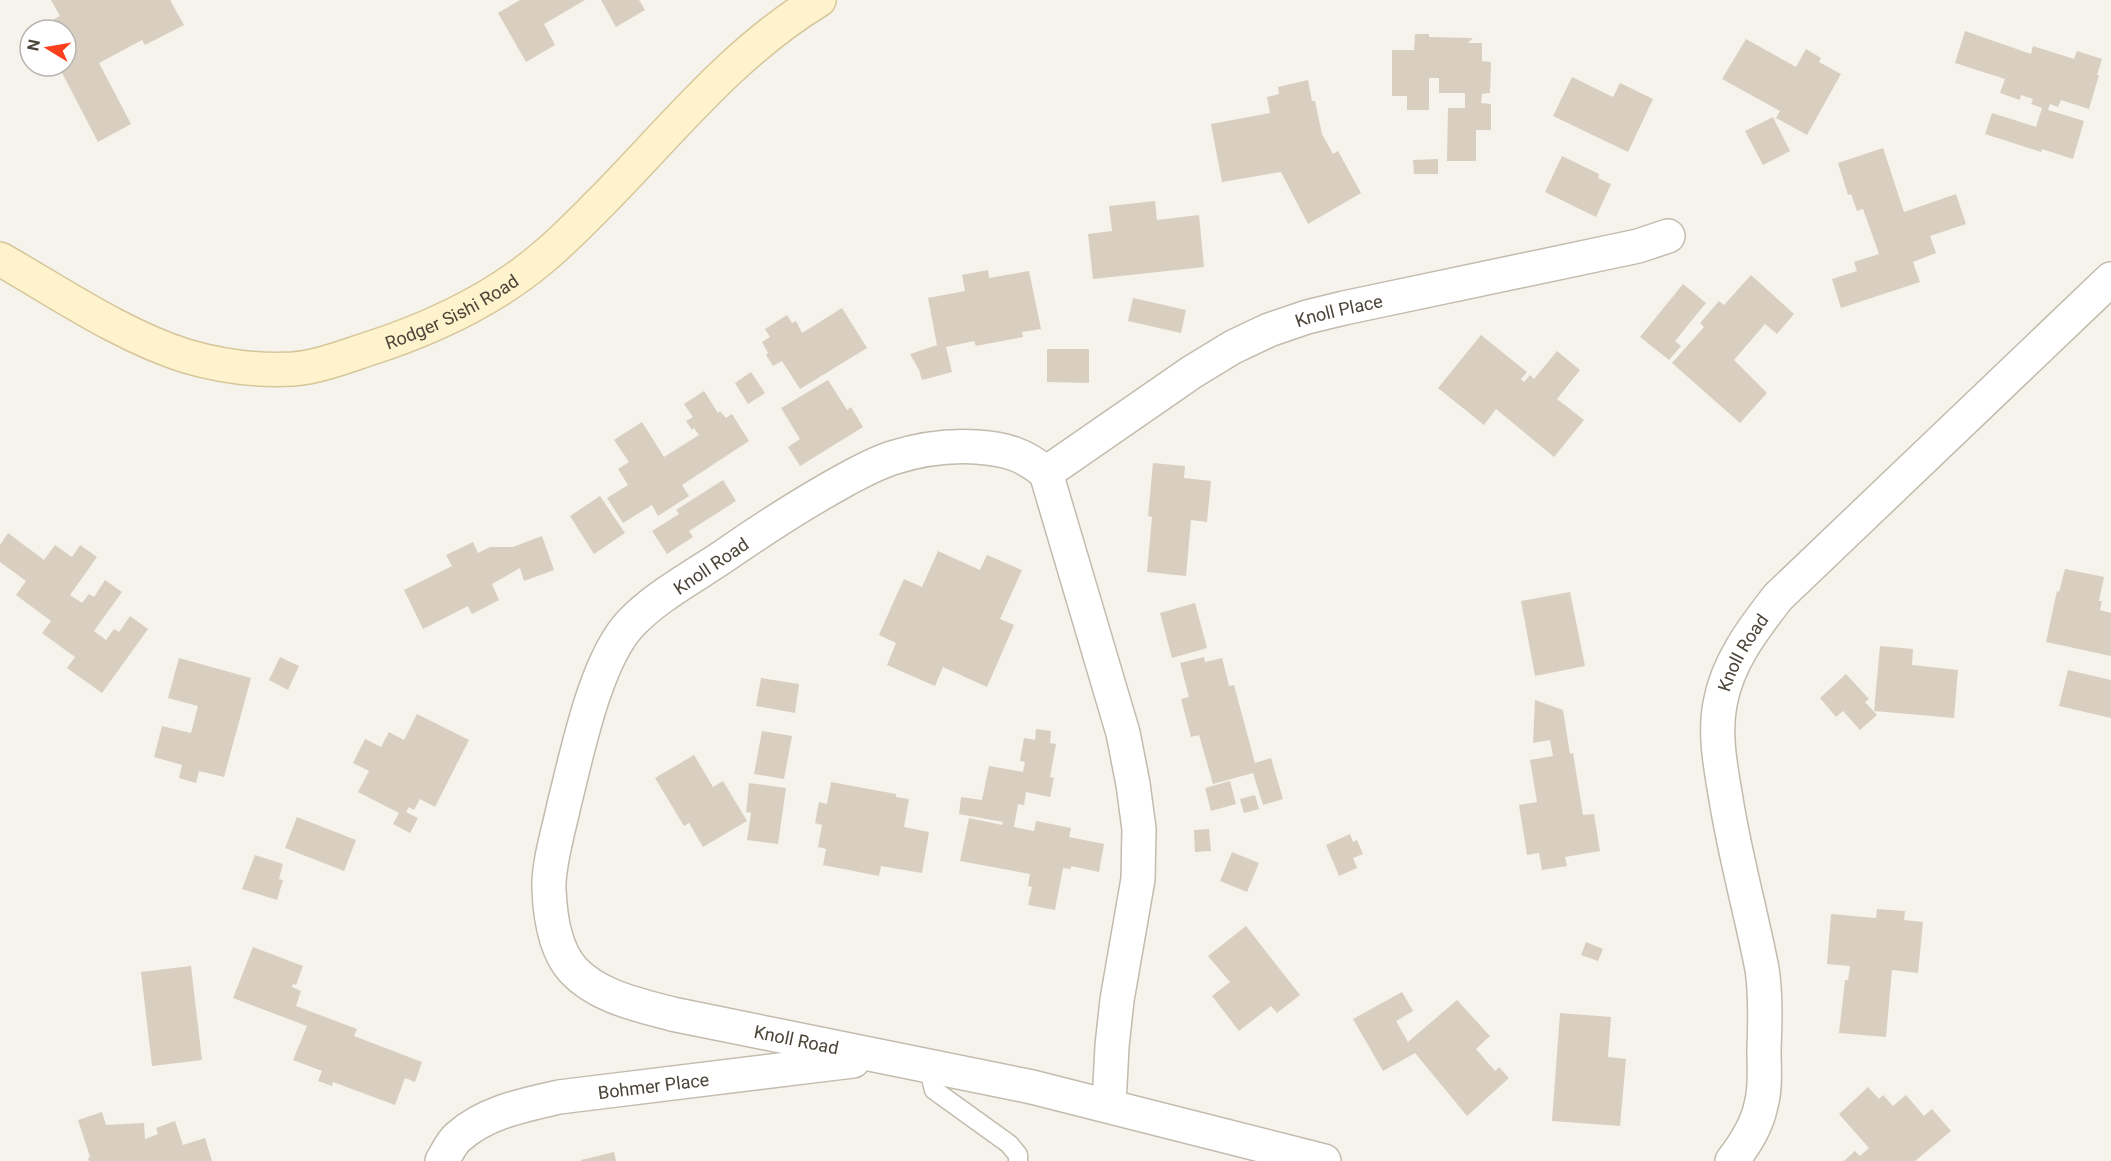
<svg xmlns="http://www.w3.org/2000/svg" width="2111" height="1161" viewBox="0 0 2111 1161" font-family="Roboto,sans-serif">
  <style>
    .building { fill: #d8cfc1 }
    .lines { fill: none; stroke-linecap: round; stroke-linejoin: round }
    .lane-casing { stroke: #c2bbae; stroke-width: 21 }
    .street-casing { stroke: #c2bbae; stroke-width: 36 }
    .secondary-casing { stroke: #d6c79b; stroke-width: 36 }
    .lane { stroke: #fff; stroke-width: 18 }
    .street { stroke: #fff; stroke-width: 33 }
    .secondary { stroke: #fff3cd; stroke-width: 33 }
    .labels { text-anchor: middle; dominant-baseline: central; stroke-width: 6; stroke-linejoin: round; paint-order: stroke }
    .street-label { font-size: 18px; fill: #4b4439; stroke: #fff }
  </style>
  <rect width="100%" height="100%" fill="#f6f3ec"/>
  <!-- building -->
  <path class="building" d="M51,0H170L184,25L145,45L142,40L99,63L131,124L98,142L60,69L53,72L50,66H66V30H34L60,16Z
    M520,0H585L544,24L555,45L526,62L498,13Z
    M601,0H639L645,10L616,27Z
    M1965,31L2031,54L2033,46L2074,59L2077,51L2102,59L2097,75H2099L2089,109L2061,100L2058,107L2050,104L2048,110L2084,121L2073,159L2042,149L2041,152L1985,134L1992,113L2036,127L2042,108L2031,104L2033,99L2021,95L2020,100L2000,93L2005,79L1955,63Z
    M1415,34H1429V37L1473,38L1468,43H1482V61L1491,62L1490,93L1482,94L1481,103L1491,104V130H1476V161H1447L1448,108H1465V93H1439V78H1429V110H1407V96H1392V50H1414Z
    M1746,39L1796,67L1806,49L1821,58L1819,62L1841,74L1807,135L1776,118L1780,111L1722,79Z
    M1572,77L1613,97L1620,83L1653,99L1628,152L1553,116Z
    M1308,80L1312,101H1315L1322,134L1333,154L1338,151L1361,193L1308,224L1281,172L1222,182L1211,124L1270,113L1267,97L1279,94L1278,87Z
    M1773,117L1790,151L1763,165L1745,131Z
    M1883,148L1904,212L1956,194L1966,224L1930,236L1936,253L1913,262L1920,282L1841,308L1832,279L1857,271L1854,262L1879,254L1863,209L1857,211L1851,194L1848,195L1838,163Z
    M1562,156L1599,174L1598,178L1611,184L1596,217L1545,192Z
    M1438,159V174H1414L1413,160Z
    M1155,201L1157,220L1199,215L1204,267L1093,279L1088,234L1112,231L1109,206Z
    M988,270L989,278L1029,271L1041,329L1022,332L1023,337L976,346L974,341L946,347L952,372L922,380L919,370L910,354L937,345L928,298L965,291L962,275Z
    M1751,275L1794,314L1777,334L1765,324L1734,360L1767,393L1740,423L1672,363L1704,327L1700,323L1719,301L1724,305Z
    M1683,284L1706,303L1675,341L1681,346L1669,360L1640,337Z
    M1133,298L1186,310L1181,333L1128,321Z
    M842,308L867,348L800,389L782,361L773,366L766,355L768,353L762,342L770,337L765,329L787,315L792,323L796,321L802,333Z
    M1481,335L1527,372L1521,379L1524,382L1530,375L1534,379L1557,351L1580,370L1557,399L1584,420L1554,457L1496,409L1484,425L1438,388Z
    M1047,349H1089V383L1047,382Z
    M751,372L765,393L748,404L735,383Z
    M828,380L847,410L851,407L863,427L800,466L788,447L800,439L781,408Z
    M704,391L718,413L720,411L726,418L732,414L749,441L682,485L689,496L658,516L652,505L623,523L607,498L628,485L618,469L629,462L614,440L642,422L664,457L699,435L694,428L692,430L686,421L693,417L684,404Z
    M1153,463L1185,466L1184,478L1211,481L1207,522L1191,520L1186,576L1147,572L1152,517L1148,516Z
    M723,480L736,501L689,531L693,537L667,554L652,531L679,514L676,510Z
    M600,496L625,533L594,554L570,516Z
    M8,533L44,560L55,545L72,557L80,545L97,557L70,595L82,603L89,594L94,597L105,580L122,592L94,631L106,640L114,629L119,632L130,616L148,629L102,693L67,668L75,657L42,633L51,621L16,595L26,581L0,562V545Z
    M542,536L554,570L524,581L520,568L492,584L499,600L472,614L468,606L423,629L404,590L452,566L446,555L473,542L478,553L490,547H513Z
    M938,551L980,570L987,555L1022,570L1000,619L1014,625L987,687L943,667L935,686L887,665L896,643L879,635L893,603L904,579L922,587Z
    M2065,569L2104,577L2099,601H2102L2100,610L2111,613V656L2046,642L2057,591L2059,592Z
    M1570,592L1585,666L1535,676L1521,601Z
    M1195,603L1207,648L1172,658L1160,613Z
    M1880,646L1913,649L1912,665L1958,670L1954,718L1874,711Z
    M280,657L299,666L288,690L269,680Z
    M1204,657L1205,662L1222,658L1229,686L1234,685L1255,763L1271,758L1283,799L1263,805L1253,773L1213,784L1199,735L1191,737L1181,699L1189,697L1180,663Z
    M179,658L251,678L224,777L199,771L196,783L179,778L182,765L154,757L162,726L191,733L198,706L168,698Z
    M2068,670L2111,680V718L2059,706Z
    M1846,674L1869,699L1865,702L1877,715L1860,730L1843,711L1836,717L1820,698Z
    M761,678L799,684L795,713L756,706Z
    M1535,700L1563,710L1570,754L1573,753L1583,815L1594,814L1600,851L1565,857L1567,866L1542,870L1539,853L1527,855L1519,805L1537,802L1530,760L1553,756L1550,740L1533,743Z
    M417,714L469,740L435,807L420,799L414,810L409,807L406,812L418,818L410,833L393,824L399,813L358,792L369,771L353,763L365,739L381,747L389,732L404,740Z
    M1036,729L1051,731L1050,743L1056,744L1050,777L1054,778L1050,797L1026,792L1024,805L1018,804L1014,827L1034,831L1036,821L1071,828L1069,837L1104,844L1099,872L1071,866V869L1063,868L1055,910L1028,905L1032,887L1028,886L1030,874L960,861L969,818L1002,825L1003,822L959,814L961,797L982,800L989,766L1023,772L1025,762L1020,761L1024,738L1035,740Z
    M762,731L792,736L784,779L754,774Z
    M694,755L713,787L723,781L747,821L703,847L689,823L684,826L655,778Z
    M1230,781L1236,804L1211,811L1205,788Z
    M831,782L896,794V797L909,799L904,827L929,832L922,873L881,866L879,876L823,865L826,849L818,847L822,825L815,823L819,802L827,804Z
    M749,783L786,788L778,844L747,840L751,813L746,812Z
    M1255,795L1259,809L1244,813L1240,799Z
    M297,817L356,840L344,871L285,848Z
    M1209,829L1211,851L1195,852L1194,830Z
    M1350,834L1353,842L1357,840L1363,854L1353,858L1357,868L1339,876L1326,845Z
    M1232,852L1259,863L1247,892L1220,881Z
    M255,855L283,864L279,879L283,880L277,900L242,889Z
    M1877,909L1905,911L1904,920L1923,922L1918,973L1892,970L1886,1037L1839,1033L1845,980H1848L1850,966L1827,964L1831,914L1876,918Z
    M1246,926L1300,995L1277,1013L1271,1006L1239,1031L1212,996L1230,982L1208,956Z
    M1586,942L1603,949L1598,961L1581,955Z
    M253,947L303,966L296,985L293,984L292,987L301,991L296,1006L357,1029L354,1036L422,1062L415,1082L405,1078L395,1105L333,1082L332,1086L318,1081L322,1071L293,1060L307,1026L233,998Z
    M191,966L202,1060L152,1066L141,972Z
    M1402,992L1413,1011L1396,1021L1408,1042L1457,1000L1490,1036L1476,1049L1495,1071L1499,1067L1509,1078L1467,1116L1415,1053L1383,1071L1353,1019Z
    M1560,1013L1611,1017L1608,1057L1626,1059L1620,1126L1552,1121Z
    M1868,1087L1879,1099L1883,1095L1893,1106L1906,1095L1924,1116L1932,1109L1951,1131L1915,1161H1844L1855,1151L1860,1156L1869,1148L1839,1114Z
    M102,1112L106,1125L144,1123L145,1139L158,1134L156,1128L175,1121L183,1145L205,1138L212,1161H89L88,1158L90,1157L78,1120Z
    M614,1152L616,1161H581V1160Z"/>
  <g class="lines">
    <defs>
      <path id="lane" d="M928,1066L934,1090L1009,1144L1018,1155V1161"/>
      <g id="street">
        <path id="s1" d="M1046,473L1192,372L1233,347L1269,330L1307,317L1344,308L1638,246L1668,236"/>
        <path id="s2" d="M1109,1105L1112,1046L1117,1000L1138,879L1139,829L1133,784L1123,733L1046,473C1024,454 1005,449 977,447C947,445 920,449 892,458C876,463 860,472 845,480C803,503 763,529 724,556C693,577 657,596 631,623C595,661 577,754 564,805C559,829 548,864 549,889C550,915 555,950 573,970C598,997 639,1005 672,1014L1032,1087L1324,1161"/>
        <path id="s3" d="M442,1161C447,1153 451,1143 458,1137C486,1112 524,1105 559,1097L853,1061"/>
        <path id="s4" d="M1732,1161C1745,1144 1757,1126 1761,1105C1766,1088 1764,1068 1764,1050C1765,1024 1766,995 1762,969C1751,912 1735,856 1726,799C1721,769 1714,735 1720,704C1727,663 1753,629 1778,597L2111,279"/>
      </g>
      <g id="secondary">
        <path id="s5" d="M0,259C58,292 122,336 186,356C220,366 257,371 293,369C318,367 344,357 368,349C430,329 491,301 541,259C562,242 582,221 601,202C671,131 733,52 819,0"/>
      </g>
    </defs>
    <!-- lane casing -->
    <use href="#lane" class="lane-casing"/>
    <!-- street casing -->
    <use href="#street" class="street-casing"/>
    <!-- secondary casing -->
    <use href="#secondary" class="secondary-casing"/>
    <!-- lane -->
    <use href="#lane" class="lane"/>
    <!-- street -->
    <use href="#street" class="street"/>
    <!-- secondary -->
    <use href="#secondary" class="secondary"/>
  </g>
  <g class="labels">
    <!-- street labels -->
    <g class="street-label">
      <text stroke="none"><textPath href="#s5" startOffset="488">Rodger Sishi Road</textPath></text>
      <text stroke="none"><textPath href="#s1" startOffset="338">Knoll Place</textPath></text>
      <text transform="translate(711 566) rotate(-34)">Knoll Road</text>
      <text stroke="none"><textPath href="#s4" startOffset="526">Knoll Road</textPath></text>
      <text stroke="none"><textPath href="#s2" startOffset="1722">Knoll Road</textPath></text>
      <text stroke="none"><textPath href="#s3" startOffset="234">Bohmer Place</textPath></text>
    </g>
  </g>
  <!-- north arrow -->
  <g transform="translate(48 48) rotate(281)"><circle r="28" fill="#ffffff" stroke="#b7b4b0" stroke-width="1.5"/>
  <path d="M0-4.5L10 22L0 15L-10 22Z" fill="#fc3f1d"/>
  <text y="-9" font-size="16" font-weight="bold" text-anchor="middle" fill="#4b4439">N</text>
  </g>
</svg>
